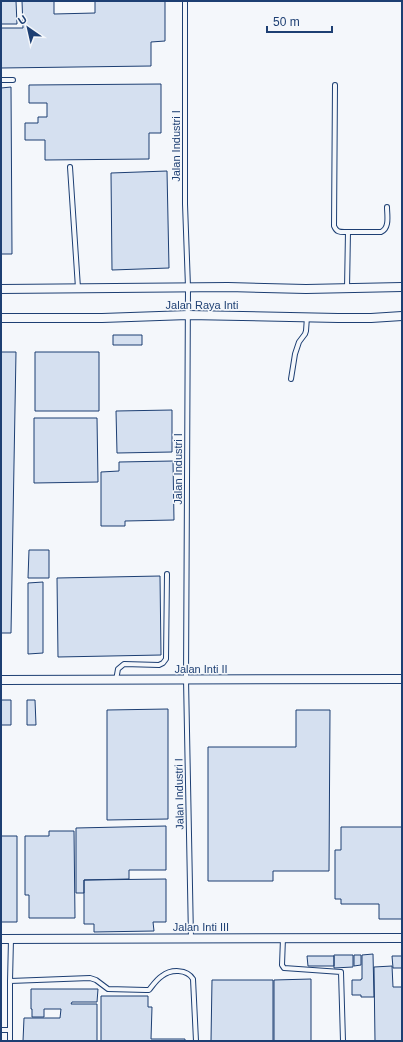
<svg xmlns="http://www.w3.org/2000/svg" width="403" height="1042" viewBox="0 0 403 1042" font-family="Arial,sans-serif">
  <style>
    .building { fill: #d5e0f0; stroke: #1d3f73 }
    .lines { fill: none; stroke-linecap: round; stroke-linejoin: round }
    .lane-casing { stroke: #1d3f73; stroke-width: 6 }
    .street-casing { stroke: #1d3f73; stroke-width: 10 }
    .lane { stroke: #f4f7fb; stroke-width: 4 }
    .street { stroke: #f4f7fb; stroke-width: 8 }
    .labels { text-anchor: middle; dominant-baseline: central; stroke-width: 3; stroke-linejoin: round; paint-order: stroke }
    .street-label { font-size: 11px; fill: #1d3f73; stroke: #f4f7fb }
  </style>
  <rect width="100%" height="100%" fill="#f4f7fb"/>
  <!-- building -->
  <path class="building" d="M1,1H16L17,24H1Z
    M22,1H54V14L95,13V1H165V41L151,42V66L1,68V28H23Z
    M161,84V133H149V159L45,160V140H25V123H38V117H47V103H29V85Z
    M11,87L12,254H1V88Z
    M167,171L169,268L112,270L111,173Z
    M113,335H142V345H113Z
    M1,352H16L11,633H1Z
    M35,352H99V411H35Z
    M172,410V452L117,453L116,411Z
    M34,418H97L98,482L34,483Z
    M173,461L174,520L125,521V526H101V472L119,471V462Z
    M29,550H49V578H28Z
    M160,576L161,655L58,657L57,578Z
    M43,582V653L28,654V583Z
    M1,700H11V725H1Z
    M27,700H35L36,725H27Z
    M168,709V819L107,820V710Z
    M296,710H330L329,871H273V881H208V747H296Z
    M166,826V870H129V879L84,880V893H76V828Z
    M341,827H402V919H379V904H341V899H335V850H341Z
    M49,831H74L75,918H29V895H25V836H49Z
    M1,836H17V922H1Z
    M166,879V922H153L154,931L94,932V924H84V880Z
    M373,954L374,997H361V995H352V980H361V979H362V955Z
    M334,955H353V967L334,968Z
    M354,955H361V965L354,966Z
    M307,956H334V966H308Z
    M392,956H402V968H393Z
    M392,966L393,987H402V1041H375L374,967Z
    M311,979V1041H274V980Z
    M212,980H273V1041H211Z
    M31,989H98L97,1002H72L71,1004H97V1041H23L24,1018H60L61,1009H44V1017H32V1009H31Z
    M101,996H148V1007H152L151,1039H185V1041H101Z"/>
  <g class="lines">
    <defs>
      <path id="lane" d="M185,1V204L188,287L186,679L191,938
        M1,80H13
        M335,85L334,226C337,233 340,232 348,232
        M70,167L78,288
        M347,288L348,232H381C390,228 387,215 387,207
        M291,379L295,354L299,342L305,334L306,331L307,317
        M116,680L118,669L124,664L159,665L163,663L166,659L167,574
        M283,938L282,965L284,968L341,972L343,1041
        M10,981L90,978L96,980L108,989L146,990H149C153,985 157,979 162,976C171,969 187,969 193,979L196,1041
        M1,1030H10
        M10,1041V981L11,939"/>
      <path id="street" d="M1,289L228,287L306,289L402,287
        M1,318H102L188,315L338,318H371L402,316
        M1,680L402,679
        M1,939L402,938"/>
    </defs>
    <!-- lane casing -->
    <use href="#lane" class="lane-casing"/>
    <!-- street casing -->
    <use href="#street" class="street-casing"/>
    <!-- lane -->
    <use href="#lane" class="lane"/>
    <!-- street -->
    <use href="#street" class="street"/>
  </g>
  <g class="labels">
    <!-- street labels -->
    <g class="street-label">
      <text transform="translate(176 146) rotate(-90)">Jalan Industri I</text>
      <text x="202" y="305">Jalan Raya Inti</text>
      <text transform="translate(178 469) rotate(-90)">Jalan Industri I</text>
      <text x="201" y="669">Jalan Inti II</text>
      <text transform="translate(179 794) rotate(-91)">Jalan Industri I</text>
      <text x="201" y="927">Jalan Inti III</text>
    </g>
  </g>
  <!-- border -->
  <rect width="403" height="1042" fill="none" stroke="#1d3f73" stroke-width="4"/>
  <!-- north arrow -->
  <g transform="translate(28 28) rotate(326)" stroke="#f4f7fb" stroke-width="3" paint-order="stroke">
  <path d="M0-3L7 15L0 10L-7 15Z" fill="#1d3f73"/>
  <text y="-6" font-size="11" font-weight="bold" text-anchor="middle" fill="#1d3f73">U</text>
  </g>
  <!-- scale -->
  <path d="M267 26v6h65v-6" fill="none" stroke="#1d3f73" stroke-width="2"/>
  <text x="273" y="26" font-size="12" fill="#1d3f73" stroke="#f4f7fb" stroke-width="3" paint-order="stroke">50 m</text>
</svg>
